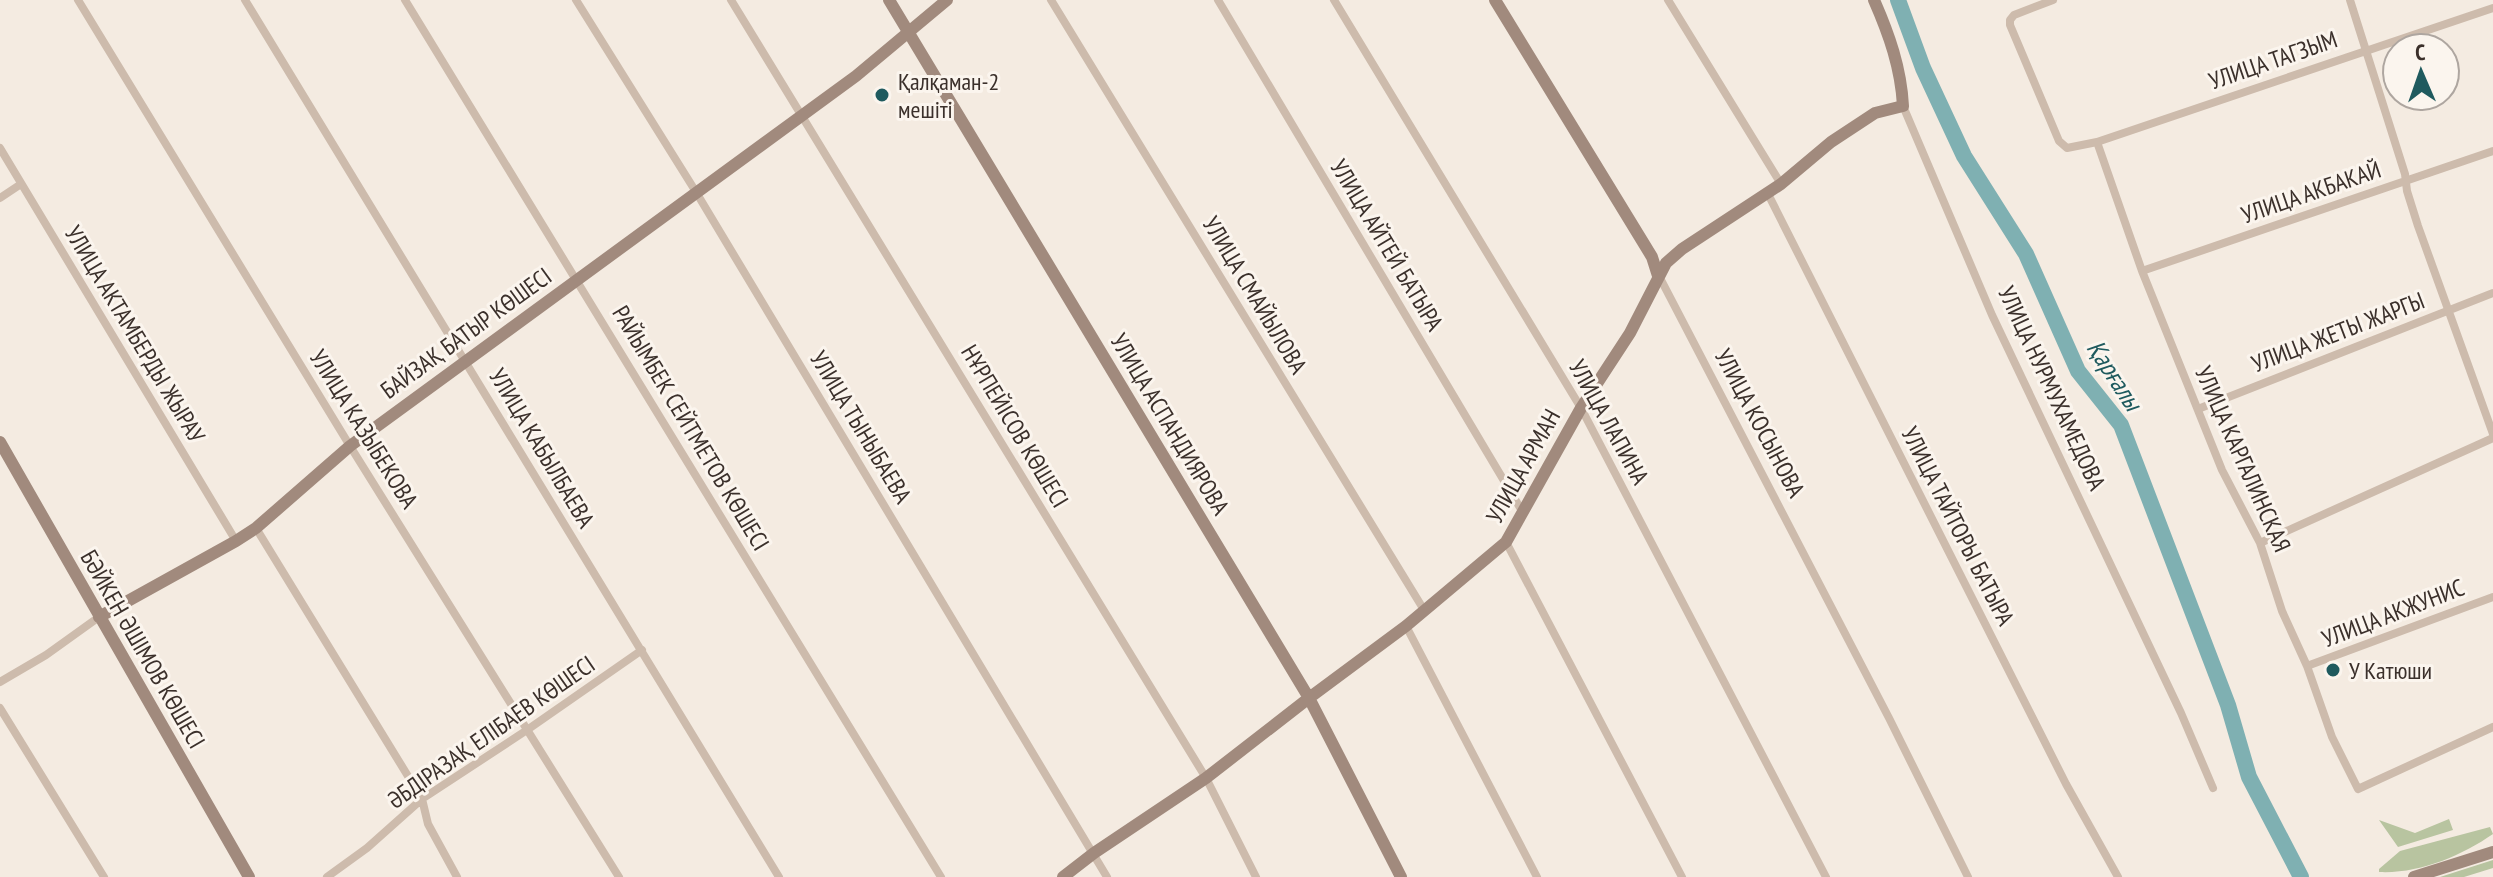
<svg xmlns="http://www.w3.org/2000/svg" width="2493" height="877" viewBox="0 0 2493 877" font-family="'PT Sans Narrow',sans-serif">
  <style>
    .green { fill: #b8c4a0 }
    .lines { fill: none; stroke-linecap: round; stroke-linejoin: round }
    .river { stroke: #7fb0b2; stroke-width: 16 }
    .street { stroke: #cdbbac; stroke-width: 8 }
    .secondary { stroke: #a18a7d; stroke-width: 12 }
    .poi-dot { fill: #1f5a5e; stroke: #fbf5ee; stroke-width: 3 }
    .labels { text-anchor: middle; dominant-baseline: central; stroke-width: 6; stroke-linejoin: round; paint-order: stroke }
    .street-label { font-size: 24px; fill: #3b302b; stroke: #fbf5ee }
    .poi-label { font-size: 24px; fill: #3b302b; stroke: #fbf5ee; text-anchor: start }
    .water-label { font-size: 26px; font-style: italic; fill: #1f5a5e; stroke: #fbf5ee }
  </style>
  <rect width="100%" height="100%" fill="#f4ebe1"/>
  <!-- green -->
  <path class="green" d="M2449,819L2453,830L2398,847L2379,820L2415,833Z
    M2490,827L2493,834C2461,856 2419,874 2379,872V869L2400,851Z
    M2493,860V868L2464,877H2440Z"/>
  <g class="lines">
    <!-- river -->
    <path class="river" d="M1898,0L1923,68L1964,156L2026,254L2078,371L2121,425L2228,705L2249,777L2301,877"/>
    <!-- street -->
    <path class="street" d="M78,0L350,446L619,877
      M245,0L779,877
      M405,0L941,877
      M576,0L696,192L1107,877
      M731,0L1206,778L1256,877
      M1051,0L1424,610
      M1218,0L1522,511
      M1334,0L1581,408L1826,877
      M1668,0L1781,184
      M2053,0L2014,15L2010,20V25L2059,141L2067,148L2097,142L2493,8
      M2350,0L2405,174L2407,191L2418,226L2493,434
      M1903,106L1992,315L2181,713L2213,788
      M2097,142L2142,271L2222,470L2260,543L2282,611L2307,666L2332,737L2358,789L2493,727
      M0,148L236,541
      M1767,192L2066,784L2118,877
      M0,198L21,184
      M2142,271L2493,151
      M1659,276L1889,718L1968,877
      M2198,409L2493,293
      M256,528L422,799L428,824L457,877
      M1506,542L1682,877
      M2260,543L2493,438
      M1406,626L1537,877
      M2307,666L2493,597
      M0,682L46,655L99,617
      M0,708L104,877
      M327,877L367,848L422,799L527,730L642,650"/>
    <!-- secondary -->
    <path class="secondary" d="M889,0L1309,698L1401,877
      M1495,0L1652,257L1658,276
      M0,442L249,877
      M99,617L236,541L256,528L350,446L856,76L947,0
      M1063,877L1094,853L1206,778L1309,698L1406,626L1506,542L1581,408L1630,333L1666,263L1682,249L1781,184L1831,142L1875,113L1903,106C1901,68 1889,34 1874,0
      M2414,877L2493,852"/>
  </g>
  <!-- markers -->
  <g class="poi-dot">
    <circle cx="882" cy="95" r="8"/>
    <circle cx="2333" cy="670" r="8"/>
  </g>
  <g class="labels">
    <!-- street labels -->
    <g class="street-label">
      <text transform="translate(2273 60) rotate(-19)">УЛИЦА ТАГЗЫМ</text>
      <text transform="translate(2311 192) rotate(-19)">УЛИЦА АКБАКАЙ</text>
      <text transform="translate(1387 245) rotate(59)">УЛИЦА АЙТЕЙ БАТЫРА</text>
      <text transform="translate(1255 295) rotate(59)">УЛИЦА СМАЙЫЛОВА</text>
      <text transform="translate(2338 332) rotate(-21)">УЛИЦА ЖЕТЫ ЖАРГЫ</text>
      <text transform="translate(466 333) rotate(-36)">БАЙЗАҚ БАТЫР КӨШЕСІ</text>
      <text transform="translate(135 334) rotate(59)">УЛИЦА АКТАМБЕРДЫ ЖЫРАУ</text>
      <text transform="translate(2052 388) rotate(65)">УЛИЦА НУРМУХАМЕДОВА</text>
      <text transform="translate(1609 422) rotate(61)">УЛИЦА ЛАПИНА</text>
      <text transform="translate(1760 423) rotate(62)">УЛИЦА КОСЫНОВА</text>
      <text transform="translate(1170 424) rotate(59)">УЛИЦА АСПАНДИЯРОВА</text>
      <text transform="translate(1015 426) rotate(59)">НҰРПЕЙІСОВ КӨШЕСІ</text>
      <text transform="translate(861 427) rotate(59)">УЛИЦА ТЫНЫБАЕВА</text>
      <text transform="translate(691 428) rotate(59)">РАЙЫМБЕК СЕЙТМЕТОВ КӨШЕСІ</text>
      <text transform="translate(364 429) rotate(58)">УЛИЦА КАЗЫБЕКОВА</text>
      <text transform="translate(542 448) rotate(59)">УЛИЦА КАБЫЛБАЕВА</text>
      <text transform="translate(2243 459) rotate(66)">УЛИЦА КАРГАЛИНСКАЯ</text>
      <text transform="translate(1523 466) rotate(-61)">УЛИЦА АРМАН</text>
      <text transform="translate(1958 526) rotate(63)">УЛИЦА ТАЙТОРЫ БАТЫРА</text>
      <text transform="translate(2393 613) rotate(-21)">УЛИЦА АКЖУНИС</text>
      <text transform="translate(143 649) rotate(60)">БӘЙКЕН ӘШІМОВ КӨШЕСІ</text>
      <text transform="translate(491 732) rotate(-35)">ӘБДІРАЗАҚ ЕЛІБАЕВ КӨШЕСІ</text>
    </g>
    <!-- poi labels -->
    <g class="poi-label">
      <text x="898" y="81">Қалқаман-2<tspan x="898" dy="28">мешіті</tspan></text>
      <text x="2349" y="670">У Катюши</text>
    </g>
    <!-- water labels -->
    <g class="water-label">
      <text transform="translate(2115 375) rotate(57)">Қарғалы</text>
    </g>
  </g>
  <!-- north arrow -->
  <g transform="translate(2421 72) rotate(358)"><circle r="38" fill="#fbf5ee" stroke="#aea6a0" stroke-width="2"/>
  <path d="M0-6L14 30L0 20L-14 30Z" fill="#1f5a5e"/>
  <text y="-12" font-size="22" font-weight="bold" text-anchor="middle" fill="#3b302b">С</text>
  </g>
</svg>
